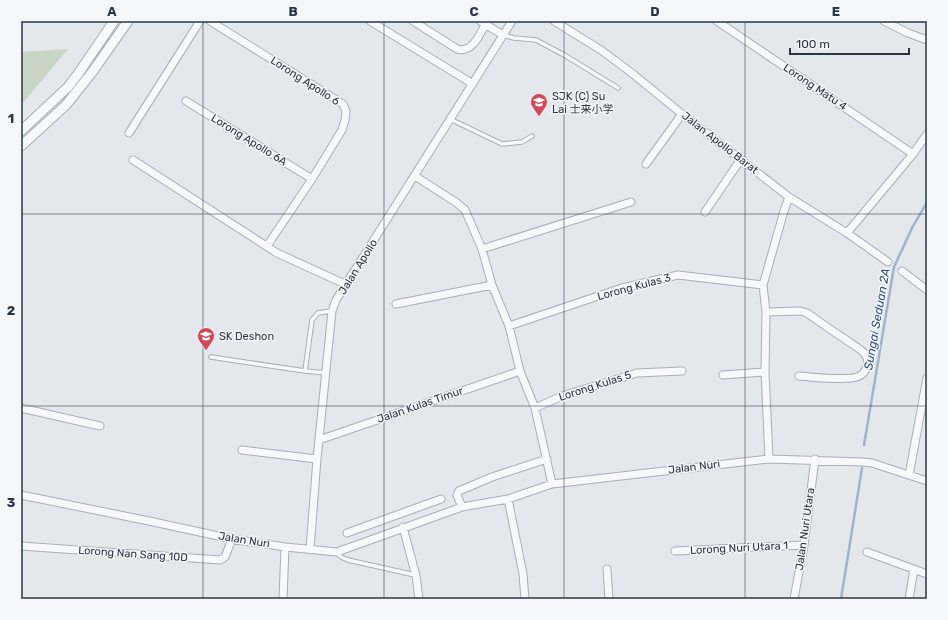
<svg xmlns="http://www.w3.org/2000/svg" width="948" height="620" viewBox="0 0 948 620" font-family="Rubik,'Noto Sans SC',sans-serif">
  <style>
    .green { fill: #c9d6c5 }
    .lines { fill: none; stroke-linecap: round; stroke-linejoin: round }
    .stream { stroke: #9fb4cc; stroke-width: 2.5 }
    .service-casing { stroke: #a9aeb7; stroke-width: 5.5 }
    .minor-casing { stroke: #a9aeb7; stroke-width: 9 }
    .tertiary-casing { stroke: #a9aeb7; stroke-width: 11 }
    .service { stroke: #f7f8fa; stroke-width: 3.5 }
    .minor { stroke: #f7f8fa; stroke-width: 7 }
    .tertiary { stroke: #f7f8fa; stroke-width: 9 }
    .grid { fill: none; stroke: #2b3445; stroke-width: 1; stroke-opacity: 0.55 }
    .labels { text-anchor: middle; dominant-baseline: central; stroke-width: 3; stroke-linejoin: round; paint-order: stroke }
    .street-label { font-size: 11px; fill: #2b3445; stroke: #f4f6f9 }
    .poi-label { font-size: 11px; fill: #2b3445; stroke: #f4f6f9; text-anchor: start }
    .water-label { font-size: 12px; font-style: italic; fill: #34527a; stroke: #f4f6f9 }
    .neatline { fill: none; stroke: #2b3445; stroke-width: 1.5 }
    .grid-label { font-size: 13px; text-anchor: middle; font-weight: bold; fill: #2b3445 }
  </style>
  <rect width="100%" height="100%" fill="#e4e7ec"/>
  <!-- green -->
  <path class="green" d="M68,49L23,103H21V52Z"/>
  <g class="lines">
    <!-- stream -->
    <path class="stream" d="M864,445L894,267L912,228L927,202
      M841,599L862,468"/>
    <defs>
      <path id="service" d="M503,35L514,38L536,40L566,56L618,88
        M450,119L502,144L522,142L532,136
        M211,357L305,371L326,373
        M305,371L312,320L318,313L331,311
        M337,553L341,557L348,560L415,575"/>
      <path id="minor" d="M210,21L343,104L346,111L345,120L342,130L312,179L267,246
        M370,21L473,84
        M413,21L457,49C473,54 481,32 487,21
        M480,21L503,35
        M554,21L601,50L633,74L682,114L789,197L847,233L888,262
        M717,21L913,154
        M884,21L908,33L927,40
        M186,101L312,179
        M129,133L200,21
        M133,160L277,253L347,285
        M646,164L682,114
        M415,176L457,203L465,210L482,249L492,285L509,326L520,371L535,408L552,484
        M705,212L741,159
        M847,233L913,154L927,134
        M482,249L631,202
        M902,271L927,290
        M396,304L492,285
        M766,312L800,311L807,313C820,322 832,331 845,339C851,344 860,348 865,354C871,362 866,374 857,377C843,381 814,377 799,376
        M509,326L622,288L678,275L763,285
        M723,375L765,372
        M21,408L100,426
        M535,408L562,396L637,373L682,371
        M319,440L520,371
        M242,450L317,459
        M769,459L765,372L766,312L763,285L784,211L789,197
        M909,475L927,378
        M21,495L149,521L232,539L285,547L337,552L462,507L508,499L552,484L769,459L863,462L872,463L927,481
        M508,499L523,574L525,599
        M462,507L457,495L459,491L492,477L547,459
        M403,527L416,576L419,599
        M347,533L441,499
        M21,546L220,560L225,557L232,539
        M310,549L317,459L332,311L336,300L512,21
        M675,551L804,545
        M867,552L927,574
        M607,569L609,599
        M283,599L285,547
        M794,599L804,545L815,459
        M909,599L914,570"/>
      <path id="tertiary" d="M21,131L68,87L78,74L114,21
        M21,146L66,105L93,71L128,21"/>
    </defs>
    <!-- service casing -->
    <use href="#service" class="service-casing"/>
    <!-- minor casing -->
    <use href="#minor" class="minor-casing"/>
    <!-- tertiary casing -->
    <use href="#tertiary" class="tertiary-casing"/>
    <!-- service -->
    <use href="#service" class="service"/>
    <!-- minor -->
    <use href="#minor" class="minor"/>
    <!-- tertiary -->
    <use href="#tertiary" class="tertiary"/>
  </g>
  <!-- grid -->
  <path class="grid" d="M203,21V599M384,21V599M564,21V599M745,21V599M21,214H927M21,406H927"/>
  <!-- icons -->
  <defs>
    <symbol id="school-pin" viewBox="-11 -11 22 30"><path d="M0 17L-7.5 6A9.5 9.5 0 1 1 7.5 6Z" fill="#d1495b" stroke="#f4f6f9"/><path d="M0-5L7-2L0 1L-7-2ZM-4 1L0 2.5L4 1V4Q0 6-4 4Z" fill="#fff"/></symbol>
  </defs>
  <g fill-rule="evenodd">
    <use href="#school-pin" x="529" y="92" width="20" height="27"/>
    <use href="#school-pin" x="196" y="326" width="20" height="27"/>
  </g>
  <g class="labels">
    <!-- street labels -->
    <g class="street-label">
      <text transform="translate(305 81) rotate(33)">Lorong Apollo 6</text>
      <text transform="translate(815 87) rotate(34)">Lorong Matu 4</text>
      <text transform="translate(249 140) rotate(32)">Lorong Apollo 6A</text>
      <text transform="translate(720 143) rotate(38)">Jalan Apollo Barat</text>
      <text transform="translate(358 267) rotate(-58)">Jalan Apollo</text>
      <text transform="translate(634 287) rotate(-15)">Lorong Kulas 3</text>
      <text transform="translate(595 386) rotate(-18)">Lorong Kulas 5</text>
      <text transform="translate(420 405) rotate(-19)">Jalan Kulas Timur</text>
      <text transform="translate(694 467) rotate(-7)">Jalan Nuri</text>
      <text transform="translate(805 529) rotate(-82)">Jalan Nuri Utara</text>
      <text transform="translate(244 540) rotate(9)">Jalan Nuri</text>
      <text transform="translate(739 548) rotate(-3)">Lorong Nuri Utara 1</text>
      <text transform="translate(133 554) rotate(4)">Lorong Nan Sang 10D</text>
    </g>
    <!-- poi labels -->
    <g class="poi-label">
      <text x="552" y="96">SJK (C) Su<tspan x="552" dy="13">Lai 士来小学</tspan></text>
      <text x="219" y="336">SK Deshon</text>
    </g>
    <!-- water labels -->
    <g class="water-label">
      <text transform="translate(877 319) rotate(-80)">Sungai Seduan 2A</text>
    </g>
  </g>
  <!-- border -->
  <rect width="948" height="620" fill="none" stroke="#f4f6f9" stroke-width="44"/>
  <!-- scale -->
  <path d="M790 48v6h119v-6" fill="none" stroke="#2b3445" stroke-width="2"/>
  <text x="796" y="48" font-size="12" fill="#2b3445" stroke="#f4f6f9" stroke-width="3" paint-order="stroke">100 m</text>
  <rect x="22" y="22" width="904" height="576" class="neatline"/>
  <g class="grid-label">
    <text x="112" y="16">A</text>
    <text x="293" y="16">B</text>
    <text x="474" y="16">C</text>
    <text x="655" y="16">D</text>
    <text x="836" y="16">E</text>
    <text x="11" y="123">1</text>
    <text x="11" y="315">2</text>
    <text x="11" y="507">3</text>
  </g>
</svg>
